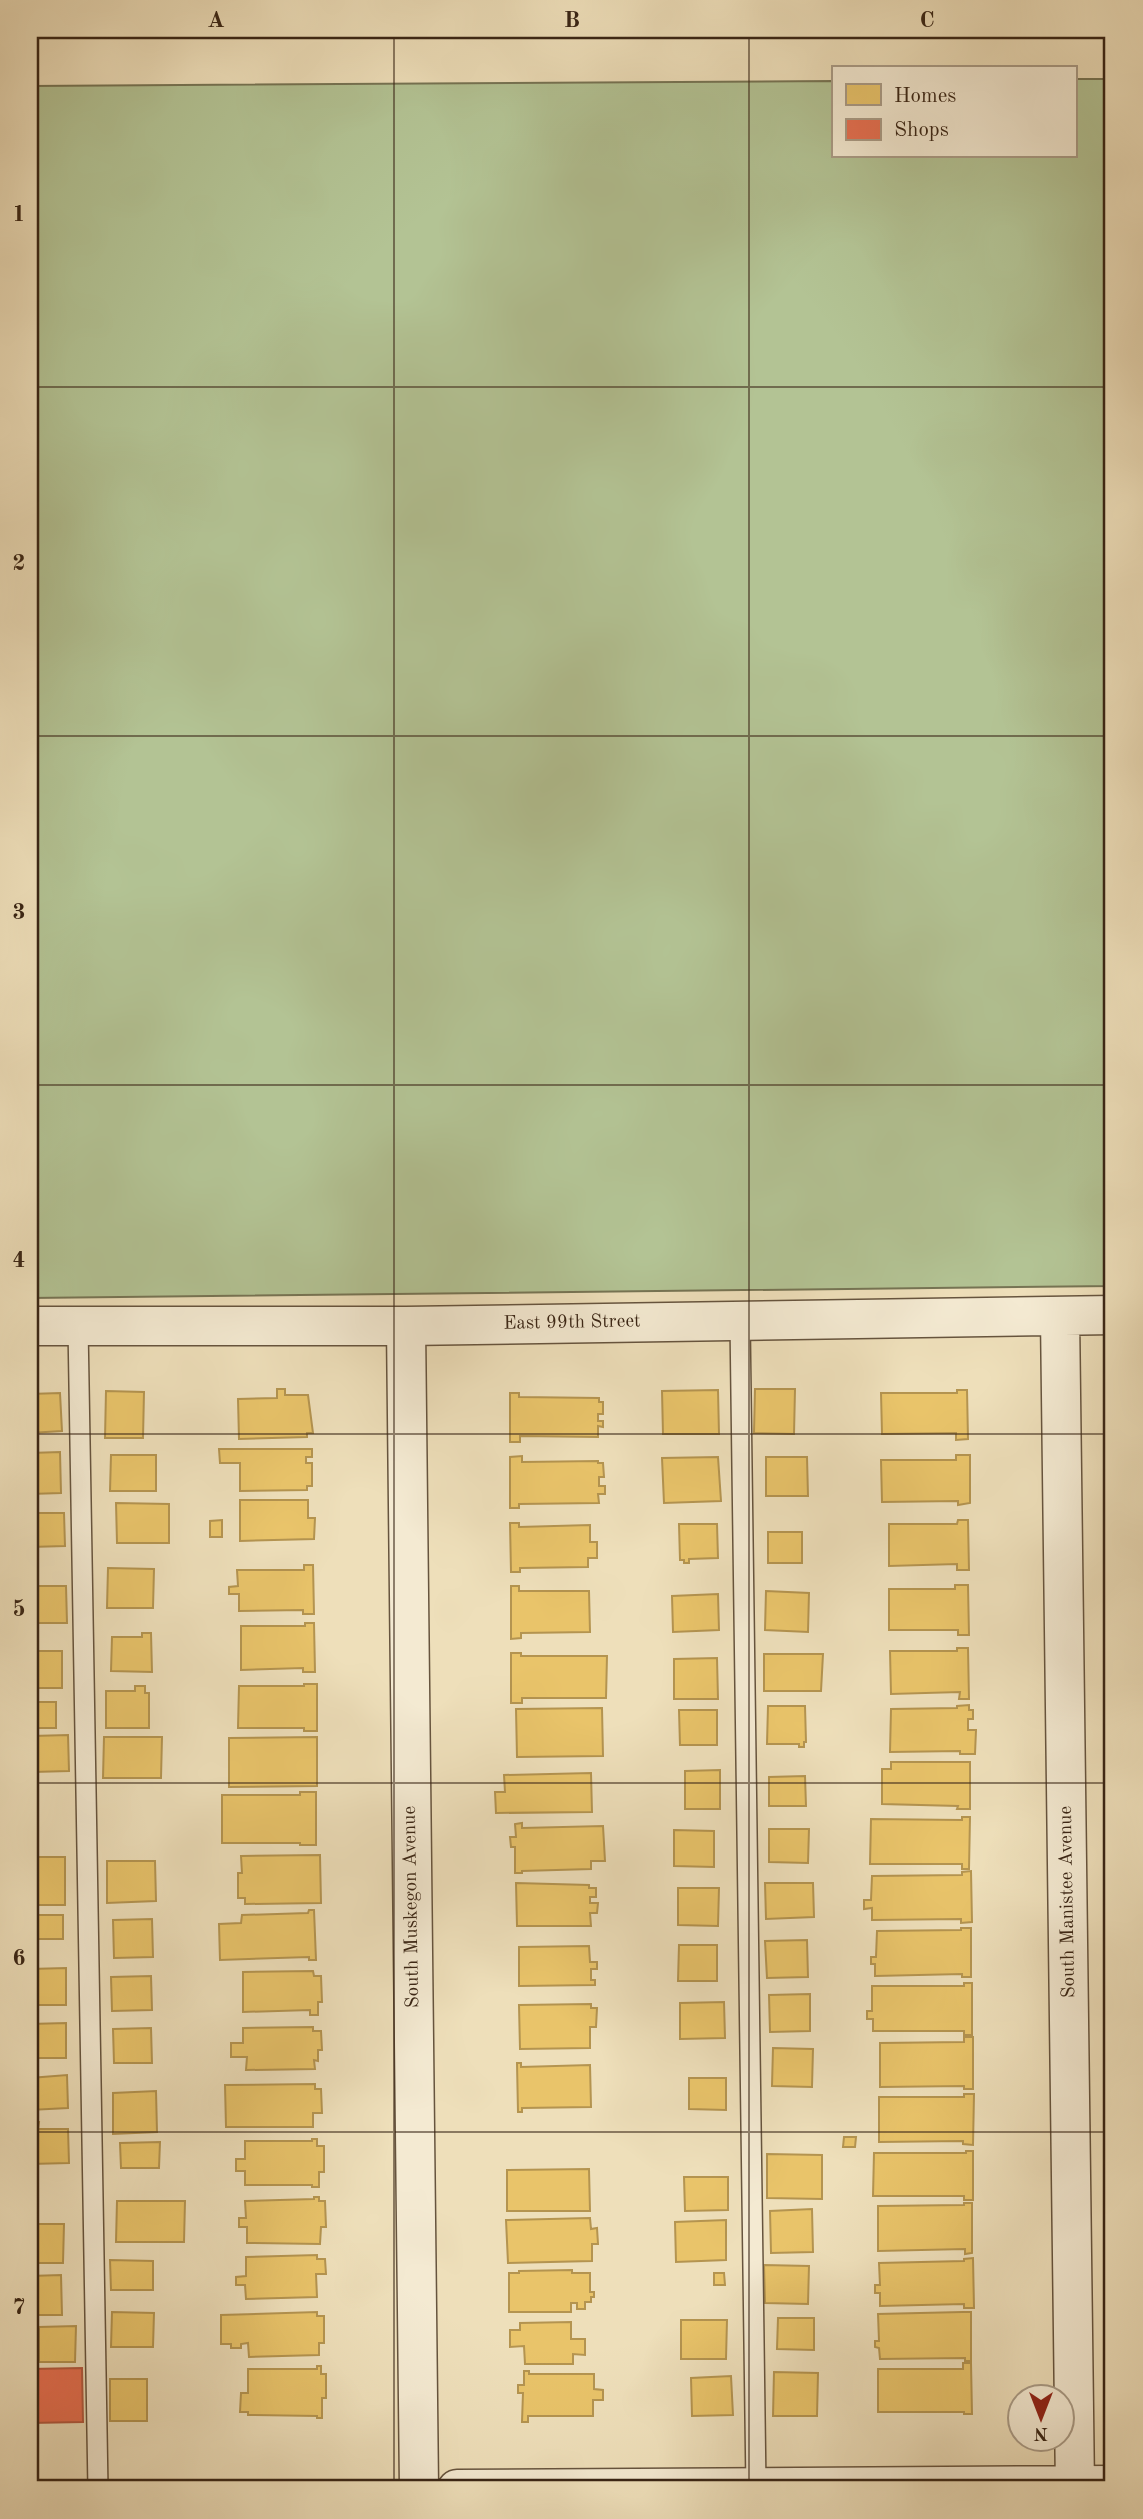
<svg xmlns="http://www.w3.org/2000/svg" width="1143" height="2519" viewBox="0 0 1143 2519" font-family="'Old Standard TT',serif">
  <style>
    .green { fill: #b3c394; stroke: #767454; stroke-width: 2 }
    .homes { fill: #e9c46a; stroke: #b49450; stroke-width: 2 }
    .shops { fill: #e76f51; stroke: #b3593f; stroke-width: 2 }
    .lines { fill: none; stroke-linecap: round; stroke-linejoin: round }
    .service-casing { stroke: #66543e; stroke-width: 22 }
    .minor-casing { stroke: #66543e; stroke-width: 41 }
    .service { stroke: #f4ead2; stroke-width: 19 }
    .minor { stroke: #f4ead2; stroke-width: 38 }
    .grid { fill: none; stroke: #392515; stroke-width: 2; stroke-opacity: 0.55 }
    .labels { text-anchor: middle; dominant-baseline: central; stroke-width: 7; stroke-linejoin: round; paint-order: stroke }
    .street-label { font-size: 19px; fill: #392515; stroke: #f4ead2 }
    .neatline { fill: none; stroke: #392515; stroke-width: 2.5 }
    .grid-label { font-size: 23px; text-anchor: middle; font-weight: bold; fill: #392515 }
  </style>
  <rect width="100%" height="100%" fill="#eedfba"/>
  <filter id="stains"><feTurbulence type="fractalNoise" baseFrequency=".00286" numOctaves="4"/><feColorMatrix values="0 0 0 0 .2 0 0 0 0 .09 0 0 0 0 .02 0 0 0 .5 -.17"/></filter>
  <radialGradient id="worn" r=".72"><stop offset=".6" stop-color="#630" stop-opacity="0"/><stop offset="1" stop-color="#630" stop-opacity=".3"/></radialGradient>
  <!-- green -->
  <path class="green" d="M1075,79H1113V1286L30,1298V86L833,81V156H1075Z"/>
  <!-- homes -->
  <path class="homes" d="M277,1389H285V1395H308L313,1433H307V1437L239,1439L238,1399L277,1398Z
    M755,1389H795L794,1434L754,1433Z
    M718,1390L719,1434H663L662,1391Z
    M957,1390H967L968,1439L956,1440V1433L882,1434L881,1393H957Z
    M106,1391L144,1392L143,1438H105Z
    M60,1393L62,1431L30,1433V1394Z
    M510,1393H519V1397L599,1398V1402H603V1414H598V1421H603V1427L598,1426V1437L520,1436V1442H510Z
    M219,1449H312V1457H306V1463H312V1486H307V1490L240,1491V1463H220Z
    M60,1452L61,1493L30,1494V1453Z
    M111,1455H156V1491H110Z
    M956,1455H970V1503L958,1505V1501L882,1502L881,1460H956Z
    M522,1456V1462L598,1461V1463H603L604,1477H599V1486H605V1494H598L599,1503L519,1504V1508H510V1457Z
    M718,1457L721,1501L664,1503L662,1458Z
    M766,1457H807L808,1496H766Z
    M240,1500H308V1518H315L314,1539L240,1541Z
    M116,1503L169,1504V1543H117Z
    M30,1513H64L65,1546L30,1547Z
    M222,1520V1537H210V1521Z
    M958,1520H968L969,1570H957V1564L889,1566V1524H957Z
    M510,1523H519V1527L590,1525V1542H597V1558H588V1567L520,1568V1572H511Z
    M679,1524H717L718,1558L689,1559V1563H684V1560H680Z
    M768,1532H802V1563H768Z
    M304,1565H313L314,1614H303V1610L239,1611V1594H229V1587L238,1586L237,1570H304Z
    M108,1568L154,1569L153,1608H107Z
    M30,1579H37V1586H66L67,1623H30Z
    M955,1585H968L969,1635H958V1630H889V1589H955Z
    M511,1586H519V1591H589L590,1632L521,1633V1638L511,1639Z
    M766,1591L809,1593L808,1632L765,1630Z
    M718,1594L719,1630L673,1632L672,1596Z
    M305,1623H314L315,1672H303V1668L241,1670V1626H305Z
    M142,1633H151L152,1672L111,1671L112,1637H142Z
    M957,1648H968L969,1699H959L960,1692L891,1694L890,1651H957Z
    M30,1651H62V1688H30Z
    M511,1653H521V1656H607L606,1698H522V1703H511Z
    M764,1654H823L821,1691H764Z
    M717,1658L718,1699H674V1659Z
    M304,1684H317V1731H304V1728H238L239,1686H304Z
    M135,1686H145V1693H149V1728H106V1691H135Z
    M30,1702H56V1728H30Z
    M969,1705V1710H973V1719H968V1730H976L975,1754H960V1751L890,1752L891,1709L957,1708V1706Z
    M768,1706H805L806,1742H804V1747H799V1744H767Z
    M602,1708L603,1756L517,1757L516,1709Z
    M679,1710H717V1745H680Z
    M68,1735L69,1771L33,1772L32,1736Z
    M104,1737H162L161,1778H103Z
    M317,1737V1786L229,1787V1738Z
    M891,1762H970V1809H957L958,1806L882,1804V1769H891Z
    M720,1770V1809H685V1771Z
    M591,1773L592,1812L496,1813L495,1792H505L504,1775Z
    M805,1776L806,1806H769V1777Z
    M300,1792H316V1845H300V1843H222V1795H300Z
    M962,1817H970L969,1869H962V1864H870L871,1819L962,1820Z
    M522,1823V1828L603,1826L605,1861H591V1869L522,1871V1873H515V1847H511L510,1837H516L515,1824Z
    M769,1829H809L808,1863L769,1862Z
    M674,1830L714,1831V1867L674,1866Z
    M320,1855L321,1903L245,1904V1898H238V1873H242L241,1856Z
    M33,1857H65V1905H32Z
    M107,1861H155L156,1901L107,1903Z
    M971,1871L972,1922L961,1923V1919L872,1920V1908L864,1909V1900H871L872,1876L962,1875V1872Z
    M516,1883L589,1885V1888H596V1897H590V1903H598L597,1913H590L591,1926H517Z
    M765,1883H813L814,1917L766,1919Z
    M678,1888H719L718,1926L678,1925Z
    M309,1910H314L316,1960H309V1957L220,1960L219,1924L241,1923L242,1915L308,1913Z
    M30,1915H63V1939H30Z
    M152,1919L153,1957L114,1958L113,1920Z
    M961,1928H971V1977H962V1974L875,1976V1964H871V1957H876L877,1931L961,1930Z
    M807,1940L808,1977L767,1978L765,1941Z
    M679,1945H717V1981H678Z
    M589,1946L590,1962H597V1969H591V1980H595V1985L519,1986V1947Z
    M66,1968V2005H30V1969Z
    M313,1971L314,1976H321L322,2002H318V2015H310V2010L243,2012V1972Z
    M151,1976L152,2010L112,2011L111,1977Z
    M964,1983H972V2035H964V2031H873V2019H867V2011H872V1986H964Z
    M810,1994V2031L770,2032L769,1995Z
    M724,2002L725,2038L680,2039V2003Z
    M591,2004V2008H597L596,2027H590V2048L520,2049L519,2005Z
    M66,2023V2058H30V2024Z
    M313,2027V2031H321L322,2050H318V2061L314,2060L315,2069L246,2070L247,2057H231V2043H243V2028Z
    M151,2028L152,2063H114L113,2029Z
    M964,2037H973V2089H964V2086L880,2087V2043L964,2042Z
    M773,2048L813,2049L812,2087L772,2086Z
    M517,2063H521V2067L590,2065L591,2107L522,2108V2112H518Z
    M67,2075L68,2108L30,2110V2078Z
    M689,2078H726V2110L689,2109Z
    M315,2084V2089H321L322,2113H313V2127H226L225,2085Z
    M156,2091L157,2132L113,2134V2093Z
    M964,2094H974L973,2145L963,2144V2141L879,2142V2097H964Z
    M32,2122H39L38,2129H68L69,2163L30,2164Z
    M844,2137H856L855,2147H843Z
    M312,2139H317V2146H324V2172H319V2187H312V2185H245V2171H236V2159H245V2141H312Z
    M160,2142L159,2168H121L120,2143Z
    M966,2151H973V2200H964V2196H873L874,2153H966Z
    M767,2154L822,2155V2199L767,2198Z
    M589,2169L590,2211H507V2170Z
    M684,2177H728V2210L685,2211Z
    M314,2197H319V2201H325L326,2227H321L320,2244L247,2243V2227H239V2218H246L245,2201L314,2199Z
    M117,2201H185L184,2242H116Z
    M964,2203H972V2253L965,2254V2249L878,2251V2206L964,2205Z
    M812,2209L813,2252L771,2253L770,2211Z
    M30,2218H33V2224H64L63,2263H30Z
    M590,2218L591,2229L597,2228L598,2244H592V2261L508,2263L506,2220Z
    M726,2220V2260L676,2262L675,2222Z
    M317,2255V2259H325L326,2274H316L317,2297L246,2299L245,2285H236V2277L246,2276V2257Z
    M973,2258L974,2308H964V2304L880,2306V2293H875V2285H880L879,2263L964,2261V2259Z
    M110,2260L153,2261V2290H111Z
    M764,2265L809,2266L808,2304L765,2303Z
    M572,2270V2273H590V2292H594V2297H591V2302H585V2309H577V2303H571V2312H509V2273H519V2271Z
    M714,2273H724L725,2285H714Z
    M61,2275L62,2315H30V2276Z
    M112,2312L154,2313L153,2347H111Z
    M317,2312V2316H324V2343H319V2355L249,2357L248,2343L241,2344V2348H231V2344H221V2315Z
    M963,2312H971V2361H965V2358L880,2359L879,2348L875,2347V2341H879L878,2314Z
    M778,2318H814V2350L777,2349Z
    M681,2320H727L726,2359H681Z
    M571,2322V2339H585V2355L573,2354V2364H525L524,2346L510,2347V2330H520V2323Z
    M76,2326L75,2362H39V2327Z
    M963,2363H971L972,2414H964V2412H878V2369H963Z
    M317,2366H321V2374H326V2398H322V2418H317V2416L248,2415V2412H240L241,2393H248V2369H317Z
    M524,2371H529V2374H594V2389L603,2390V2400H593V2416H528V2422H522L523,2393H518V2385H524Z
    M774,2372L818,2373L817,2416H773Z
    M731,2376L733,2415L692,2416L691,2378Z
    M110,2379H147V2421H110Z"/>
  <!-- shops -->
  <path class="shops" d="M82,2368L83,2422L30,2423V2369Z"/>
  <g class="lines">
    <defs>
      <path id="service" d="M740,1321L756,2488
        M78,1326L98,2489"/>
      <path id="minor" d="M1060,1316L1075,2489
        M30,1326H406L1113,1315
        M406,1326L419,2489
        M457,2489L1113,2485"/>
    </defs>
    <!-- service casing -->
    <use href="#service" class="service-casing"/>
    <!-- minor casing -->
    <use href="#minor" class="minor-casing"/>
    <!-- service -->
    <use href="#service" class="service"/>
    <!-- minor -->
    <use href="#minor" class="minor"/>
  </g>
  <!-- grid -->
  <path class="grid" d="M394,30V2489M749,30V2489M30,387H1113M30,736H1113M30,1085H1113M30,1434H1113M30,1783H1113M30,2132H1113"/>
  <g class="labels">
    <!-- street labels -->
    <g class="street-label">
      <text transform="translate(572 1323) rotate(-1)">East 99th Street</text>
      <text transform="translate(1068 1902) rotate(-91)">South Manistee Avenue</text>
      <text transform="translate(412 1907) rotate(-91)">South Muskegon Avenue</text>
    </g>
  </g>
  <!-- margin -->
  <rect width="1143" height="2519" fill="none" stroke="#eedfba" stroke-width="77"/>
  <!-- legend -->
  <rect x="832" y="66" width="245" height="91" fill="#f4ead2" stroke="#a99b86" stroke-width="2"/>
  <rect x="846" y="84" width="35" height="21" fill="#e9c46a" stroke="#a99b86" stroke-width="2"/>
  <text x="894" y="102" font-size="21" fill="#392515">Homes</text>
  <rect x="846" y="119" width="35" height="21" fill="#e76f51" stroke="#a99b86" stroke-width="2"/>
  <text x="894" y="136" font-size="21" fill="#392515">Shops</text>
  <!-- north arrow -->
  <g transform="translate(1041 2418) rotate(180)"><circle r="33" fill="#f4ead2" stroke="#a99b86" stroke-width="2"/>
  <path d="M0-5L12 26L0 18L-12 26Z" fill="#8f2418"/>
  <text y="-10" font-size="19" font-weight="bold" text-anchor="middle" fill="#392515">N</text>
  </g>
  <rect x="38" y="38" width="1066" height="2442" class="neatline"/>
  <g class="grid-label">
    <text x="216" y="27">A</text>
    <text x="572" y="27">B</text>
    <text x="927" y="27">C</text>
    <text x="19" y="221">1</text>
    <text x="19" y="570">2</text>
    <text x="19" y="919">3</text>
    <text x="19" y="1267">4</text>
    <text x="19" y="1616">5</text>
    <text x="19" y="1965">6</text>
    <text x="19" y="2314">7</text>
  </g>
  <rect width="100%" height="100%" filter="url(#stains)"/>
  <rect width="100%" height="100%" fill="url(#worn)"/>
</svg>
